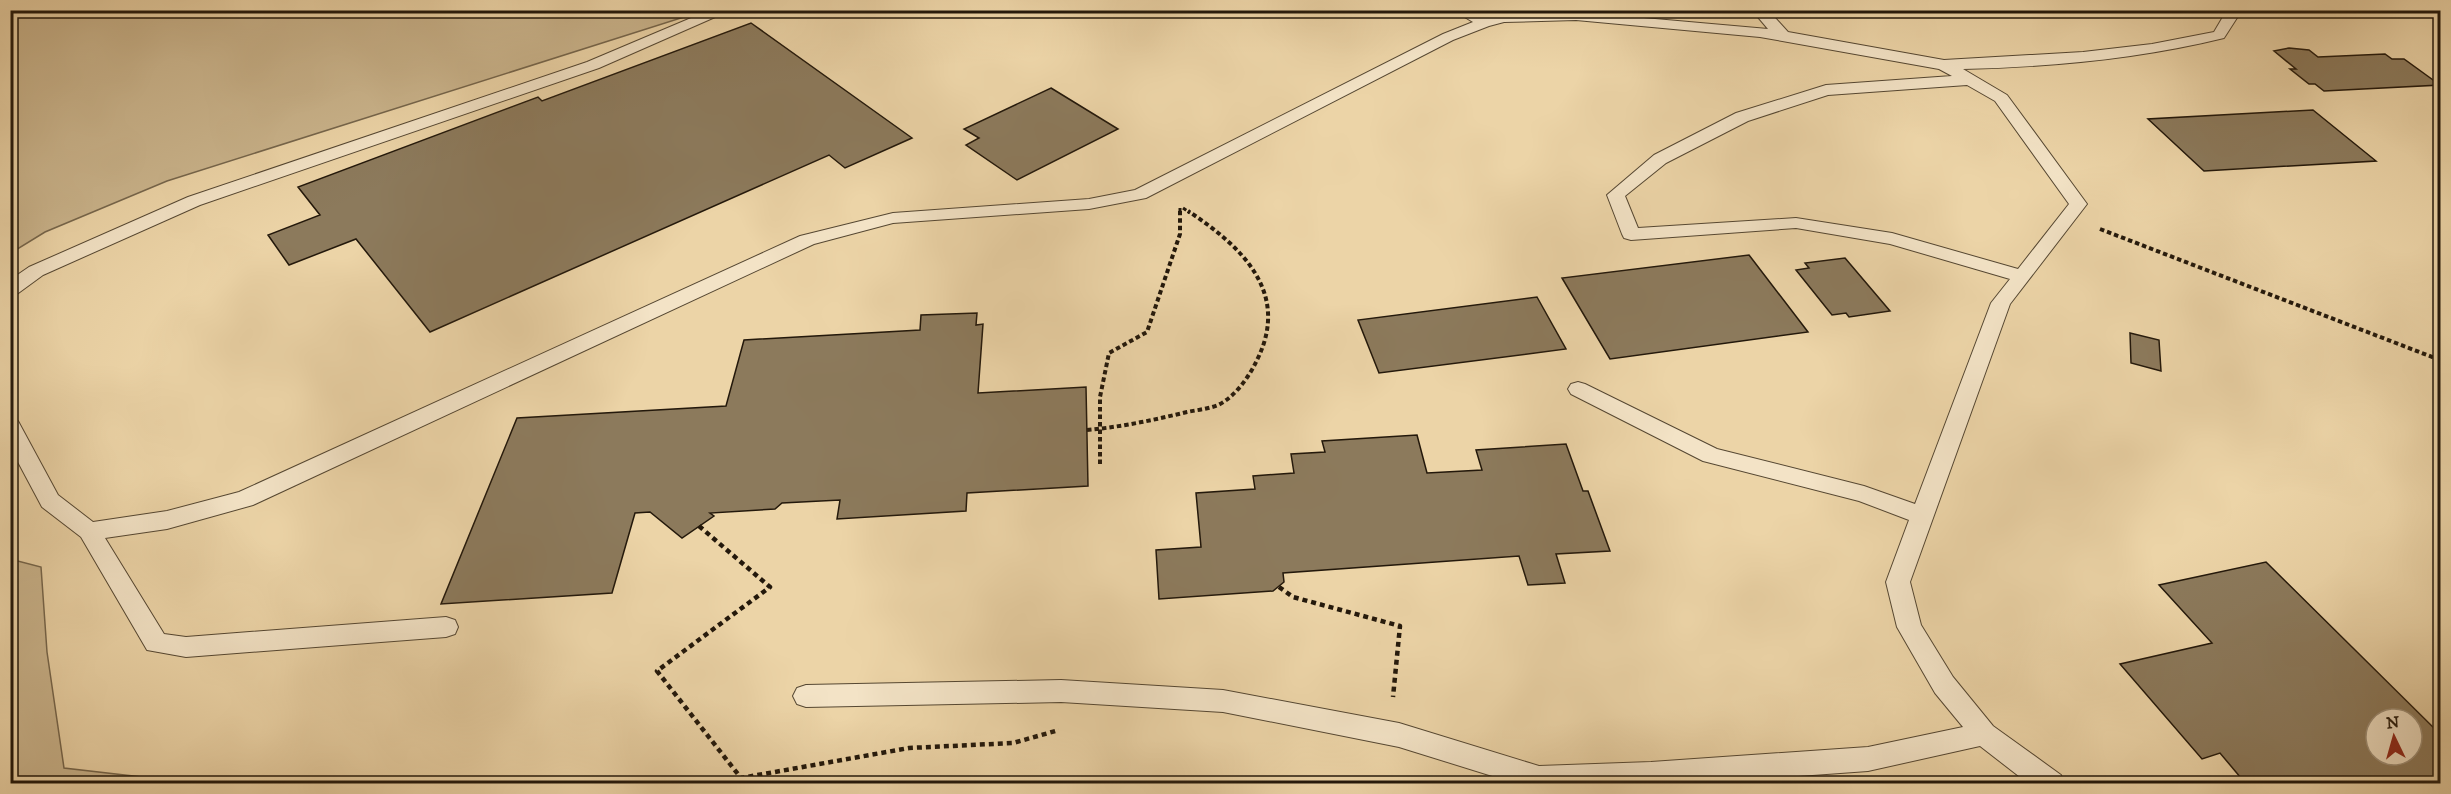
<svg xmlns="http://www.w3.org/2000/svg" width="2451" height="794" viewBox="0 0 2451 794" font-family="'IM FELL DW Pica',serif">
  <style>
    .green { fill: #cab48c; stroke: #76664c; stroke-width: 1.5 }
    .building { fill: #8c7a5c; stroke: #23180b; stroke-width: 1.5; fill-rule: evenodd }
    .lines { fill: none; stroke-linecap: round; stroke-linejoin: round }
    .lane-casing { stroke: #554732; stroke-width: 2 }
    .path-far2 { stroke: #23180b; stroke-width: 3; stroke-dasharray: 4 2; stroke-linecap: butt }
    .path-far1 { stroke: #23180b; stroke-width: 4; stroke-dasharray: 4.5 3; stroke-linecap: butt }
    .path { stroke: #23180b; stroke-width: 4.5; stroke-dasharray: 5 4; stroke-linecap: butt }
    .lane { fill: #f3e3c6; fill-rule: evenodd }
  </style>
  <rect width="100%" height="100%" fill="#ecd4a7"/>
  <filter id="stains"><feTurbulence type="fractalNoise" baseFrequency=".00333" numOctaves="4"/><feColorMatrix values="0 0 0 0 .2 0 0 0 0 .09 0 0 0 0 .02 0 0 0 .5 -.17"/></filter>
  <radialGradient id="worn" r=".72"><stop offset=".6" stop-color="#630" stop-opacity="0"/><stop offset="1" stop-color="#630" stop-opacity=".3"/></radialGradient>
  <!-- green -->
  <path class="green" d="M11,10H703V11L167,181L45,232L11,253Z
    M10,559L41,567L47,652L64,768L194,783H11Z"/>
  <!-- building -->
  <path class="building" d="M751,23L912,138L845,168L829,155L430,332L356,239L289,265L268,235L320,215L298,187L538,97L542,101Z
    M2289,48L2309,50L2318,57L2385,54L2392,59H2404L2440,85L2324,91L2315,84H2309L2290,69H2296L2274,51Z
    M1051,88L1118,129L1017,180L966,145L979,138L964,129Z
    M2313,110L2376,161L2204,171L2148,119Z
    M1749,255L1808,332L1610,359L1562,278Z
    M1845,258L1890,311L1849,317L1846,313L1832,315L1796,270L1809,268L1805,263Z
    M1537,297L1566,349L1379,373L1358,320Z
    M977,313L976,325L983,324L978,393L1086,387L1088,486L967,493L966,511L837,519L840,500L782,503L775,509L710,513L714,516L682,538L650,512L635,513L612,593L441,604L517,418L726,406L744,340L920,330L921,315Z
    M2130,333L2159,340L2161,371L2131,363Z
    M1417,435L1427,473L1482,470L1476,450L1566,444L1583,491H1588L1610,551L1556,554L1565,583L1528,585L1519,556L1283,573L1284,582L1273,591L1159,599L1156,550L1201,547L1196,493L1255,489L1253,476L1294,473L1291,454L1325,452L1322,441Z
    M2266,562L2440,734V784H2246L2220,753L2202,759L2120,664L2212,643L2159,585ZM2376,719H2412V755H2376Z"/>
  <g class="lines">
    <defs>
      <path id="lane" d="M710,10H731L599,68L200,205L43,275L17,294L10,296V280L29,267L188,197L587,62Z
        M1453,10H1473L1487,17L1504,14L1576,12L1768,29L1752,10H1768L1788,32L1944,60L2083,52L2152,44L2214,32L2227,10H2242L2224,38C2139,59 2050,67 1963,69L2007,95L2087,204L2010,304L1910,582L1921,625L1953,677L1993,726L2061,775L2064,784H2029L1980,746L1868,771L1688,784H1518L1399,747L1223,712L1061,702L806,707L797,704L793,696L797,688L806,685L1061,680L1223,690L1399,723L1539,766L1651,762L1868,747L1963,727L1935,693L1897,627L1886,582L1909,520L1859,501L1703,461L1571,394L1568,389L1571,384L1578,382L1585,384L1717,449L1864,486L1915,504L1991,303L2010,279L1890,244L1796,228L1631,240L1624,238L1622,234L1607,195L1654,155L1736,113L1826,85L1952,76L1939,69L1760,37L1576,20L1504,22L1489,26L1453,40L1146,198L1089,209L893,223L814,244L253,505L167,529L105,538L164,634L186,637L446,617L455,620L458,627L455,634L446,637L186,657L147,650L81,537L42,507L10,447V419L18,421L58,495L93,522L167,511L239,492L800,236L893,213L1089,199L1135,190L1443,34L1473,22ZM1967,85L1995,101L2069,204L2018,269L1892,233L1796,218L1638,228L1625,196L1666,163L1748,121L1828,95Z"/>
    </defs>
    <!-- lane casing -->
    <use href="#lane" class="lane-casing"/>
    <!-- path-far2 -->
    <path class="path-far2" d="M1180,208V213
      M1183,208L1190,213"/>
    <!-- path-far1 -->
    <path class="path-far1" d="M2100,229L2440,360
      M1087,430C1121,427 1154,420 1187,412C1197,410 1208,409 1218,405C1235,397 1249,377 1257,360C1291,292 1241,246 1188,211
      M1100,464V397L1109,353L1147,332L1180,234V211"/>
    <!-- path -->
    <path class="path" d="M699,526L770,587L657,671L741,778L909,748L1013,743L1059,730
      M1279,587L1293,597L1400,626L1393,697"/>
    <!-- lane -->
    <use href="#lane" class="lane"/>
  </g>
  <!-- margin -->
  <rect width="2451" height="794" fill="none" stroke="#ecd4a7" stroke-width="36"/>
  <rect x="12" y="12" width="2427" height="770" fill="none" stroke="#23180b" stroke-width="3"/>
  <rect x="18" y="18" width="2415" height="758" fill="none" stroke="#23180b" stroke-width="1.5"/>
  <!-- north arrow -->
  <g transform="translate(2394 737) rotate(355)"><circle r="28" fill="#f3e3c6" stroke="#a0927b" stroke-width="1.5"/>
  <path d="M0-4.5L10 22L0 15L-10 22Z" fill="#8f2418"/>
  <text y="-9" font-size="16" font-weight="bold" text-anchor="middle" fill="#23180b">N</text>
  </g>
  <rect width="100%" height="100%" filter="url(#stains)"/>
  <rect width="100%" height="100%" fill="url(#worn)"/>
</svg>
